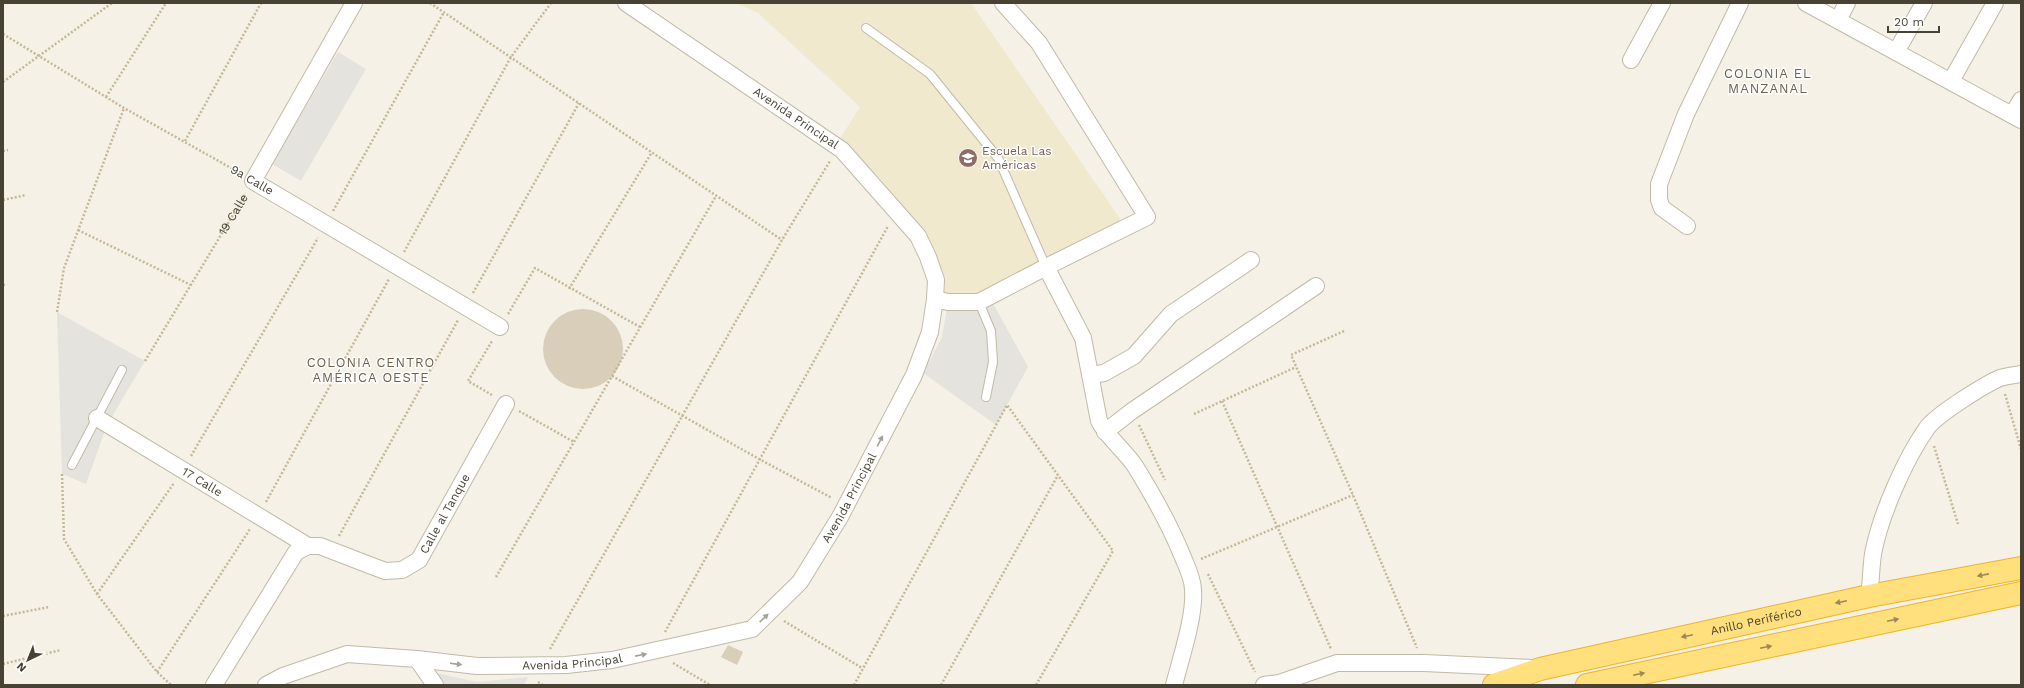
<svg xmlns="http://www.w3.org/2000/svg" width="2024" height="688" viewBox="0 0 2024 688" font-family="'Work Sans',sans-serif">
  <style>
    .education { fill: #f0e9ce }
    .parking { fill: #e5e3de }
    .building { fill: #d8ceba }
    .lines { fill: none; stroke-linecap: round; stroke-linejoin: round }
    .service-casing { stroke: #c1baa7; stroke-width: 10 }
    .minor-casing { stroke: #c1baa7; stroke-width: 18 }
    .trunk-casing { stroke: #efb426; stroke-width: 24 }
    .path { stroke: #c5b897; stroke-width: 2.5; stroke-dasharray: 2 2; stroke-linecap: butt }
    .service { stroke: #fff; stroke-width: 8 }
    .minor { stroke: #fff; stroke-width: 16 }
    .trunk { stroke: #ffe07d; stroke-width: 22 }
    .oneway { fill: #a4a09a }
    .oneway2 { fill: #9a8955 }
    .labels { text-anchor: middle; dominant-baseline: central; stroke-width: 3; stroke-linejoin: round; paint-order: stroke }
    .street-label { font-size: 12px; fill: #484234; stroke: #fff }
    .education-label { font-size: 12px; fill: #785e54; stroke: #fff; text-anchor: start }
    .neighbourhood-label { font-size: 13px; letter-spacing: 1px; fill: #6c614a; stroke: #fff }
  </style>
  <rect width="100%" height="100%" fill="#f5f1e6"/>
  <!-- education -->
  <path class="education" d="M736,3H971L1121,220L980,296H944L945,277L924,233L877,175L839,140L860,107L758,13Z"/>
  <!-- parking -->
  <path class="parking" d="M338,52L366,69L301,181L272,164Z
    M989,296L1028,367L996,425L923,373L942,337L948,302Z
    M57,312L145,361L107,425L86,484L62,474Z
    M423,670L477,682L528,677L524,685H431Z"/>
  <!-- building -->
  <path class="building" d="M543 349a40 40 0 1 1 80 0a40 40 0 1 1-80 0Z
    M728,645L743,652L737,665L721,657Z"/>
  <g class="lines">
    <defs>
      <path id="service" d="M866,28L930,74L998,158L1046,267
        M979,302L991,331L993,362L986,397
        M72,465L122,370"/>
      <g id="minor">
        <path d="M354,3L253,181L500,327"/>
        <path d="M1003,3L1039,43L1147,217L1046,267"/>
        <path d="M1806,3L2021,120"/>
        <path d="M1838,20L1847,3"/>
        <path d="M1896,52L1924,3"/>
        <path d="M1631,60L1662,3"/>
        <path d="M1951,81L1995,3"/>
        <path d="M2012,115L2021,100"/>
        <path d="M1687,226L1662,208L1659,200V184L1686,114L1740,3"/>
        <path d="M935,299L948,302H979L1046,267L1083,338L1099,421C1108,438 1124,450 1135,466C1153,495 1169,523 1182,555C1186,565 1193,578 1193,590C1195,617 1181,657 1174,685"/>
        <path d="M1090,375L1104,373L1134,356L1171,314L1251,260"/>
        <path id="s2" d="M97,418L308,546"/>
        <path d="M1105,432L1132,411L1316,286"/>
        <path d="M1869,596C1871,582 1871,568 1873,554C1880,516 1905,459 1927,428C1936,415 1984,385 2000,378C2006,376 2014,375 2021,374"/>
        <path d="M417,659L435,685"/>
        <path id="s3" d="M214,685L296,552L308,546H320L385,571L402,570L419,560L506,404"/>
        <path id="s4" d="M266,685L283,676L347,654L417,659L477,666L566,665L612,660L752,629L800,582L840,517L914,375L930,332L935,299L936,280L928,257L918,236L842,150L626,3"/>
        <path d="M1264,685L1279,683L1337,663H1424L1532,668"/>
      </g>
      <g id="trunk">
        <path id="s5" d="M1494,685L1540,669L1869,596L2021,568"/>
        <path d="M1587,685L2021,593"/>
      </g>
    </defs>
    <!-- service casing -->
    <use href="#service" class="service-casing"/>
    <!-- minor casing -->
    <use href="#minor" class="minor-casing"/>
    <!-- trunk casing -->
    <use href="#trunk" class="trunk-casing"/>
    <!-- path -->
    <g class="path">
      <path d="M430,3L782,240"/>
      <path d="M3,34L124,108L240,173"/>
      <path d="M3,82L112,3"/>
      <path d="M106,97L166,3"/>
      <path d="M185,141L261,3"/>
      <path d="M3,151L8,150"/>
      <path d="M3,200L26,195"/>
      <path d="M333,211L444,12"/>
      <path d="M78,230L191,285"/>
      <path d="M404,252L511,57L551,3"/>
      <path d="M3,285L7,284"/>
      <path d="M569,289L652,152"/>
      <path d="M473,293L579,103"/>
      <path d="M57,312L64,268L124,108"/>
      <path d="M508,314L535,268L640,327"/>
      <path d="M1344,331L1291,355L1353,495L1417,648"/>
      <path id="s1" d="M145,361L245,195"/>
      <path d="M3,366H4"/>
      <path d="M612,376L759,459L832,498"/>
      <path d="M2005,394L2021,449"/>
      <path d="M492,395L468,381L492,341"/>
      <path d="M1222,401L1331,649"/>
      <path d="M519,411L574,442"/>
      <path d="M1194,414L1296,367"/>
      <path d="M1139,425L1165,480"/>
      <path d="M1934,446L1958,524"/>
      <path d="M191,456L318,238"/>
      <path d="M62,474L64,539L97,594L157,672L171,685"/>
      <path d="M266,502L389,279"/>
      <path d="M339,536L458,320"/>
      <path d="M1201,559L1353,495"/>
      <path d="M1208,574L1255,672"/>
      <path d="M496,577L716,196"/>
      <path d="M97,594L174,483"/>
      <path d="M3,616L49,607"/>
      <path d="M784,621L862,668"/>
      <path d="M665,632L888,226"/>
      <path d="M550,649L782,240L830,161"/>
      <path d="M673,663L710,685"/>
      <path d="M3,664L61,650"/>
      <path d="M157,672L250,529"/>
      <path d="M538,682L543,685"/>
      <path d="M854,685L1007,405L1113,551L1036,685"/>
      <path d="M941,685L1058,475"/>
    </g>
    <!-- service -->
    <use href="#service" class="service"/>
    <!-- minor -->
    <use href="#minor" class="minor"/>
    <!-- trunk -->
    <use href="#trunk" class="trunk"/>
  </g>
  <!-- one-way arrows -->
  <defs><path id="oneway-solid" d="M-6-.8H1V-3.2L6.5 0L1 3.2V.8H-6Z"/></defs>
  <g class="oneway">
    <use href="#oneway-solid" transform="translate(880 441) rotate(-62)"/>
    <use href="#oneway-solid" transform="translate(764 618) rotate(-44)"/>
    <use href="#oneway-solid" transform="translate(641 655) rotate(-11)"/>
    <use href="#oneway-solid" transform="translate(456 664) rotate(7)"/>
  </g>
  <g class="oneway2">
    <use href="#oneway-solid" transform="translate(1983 575) rotate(169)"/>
    <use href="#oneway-solid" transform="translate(1841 602) rotate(168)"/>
    <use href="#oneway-solid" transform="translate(1893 620) rotate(-12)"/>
    <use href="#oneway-solid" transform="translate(1687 636) rotate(168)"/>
    <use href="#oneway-solid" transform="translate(1766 647) rotate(-12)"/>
    <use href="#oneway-solid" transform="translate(1639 674) rotate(-12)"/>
  </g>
  <!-- icons -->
  <defs>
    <symbol id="school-disc" viewBox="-11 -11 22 22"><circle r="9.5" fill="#8d6e63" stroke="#fff"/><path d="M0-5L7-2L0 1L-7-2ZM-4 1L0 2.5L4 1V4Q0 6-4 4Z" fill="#fff"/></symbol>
  </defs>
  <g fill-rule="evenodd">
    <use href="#school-disc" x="957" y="147" width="22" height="22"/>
  </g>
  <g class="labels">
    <!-- street labels -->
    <g class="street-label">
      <text transform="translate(796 118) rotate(34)">Avenida Principal</text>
      <text transform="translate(252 180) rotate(30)">9a Calle</text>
      <text stroke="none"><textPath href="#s1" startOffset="171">19 Calle</textPath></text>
      <text stroke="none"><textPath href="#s2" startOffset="123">17 Calle</textPath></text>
      <text stroke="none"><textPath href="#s4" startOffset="661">Avenida Principal</textPath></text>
      <text stroke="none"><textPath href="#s3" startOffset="341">Calle al Tanque</textPath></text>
      <text stroke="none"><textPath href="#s5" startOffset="270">Anillo Periférico</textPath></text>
      <text stroke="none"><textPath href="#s4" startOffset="313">Avenida Principal</textPath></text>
    </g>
    <!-- education labels -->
    <g class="education-label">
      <text x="982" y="151">Escuela Las<tspan x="982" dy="14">Américas</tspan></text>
    </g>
    <!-- neighbourhood labels -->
    <g class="neighbourhood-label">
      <text x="1768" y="73">COLONIA EL<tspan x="1768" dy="15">MANZANAL</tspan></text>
      <text x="371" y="362">COLONIA CENTRO<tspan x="371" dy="15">AMÉRICA OESTE</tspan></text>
    </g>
  </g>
  <!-- border -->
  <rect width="2024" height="688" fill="none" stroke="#484234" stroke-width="8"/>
  <!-- north arrow -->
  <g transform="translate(28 660) rotate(223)" stroke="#ffffff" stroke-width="3" paint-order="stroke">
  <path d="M0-3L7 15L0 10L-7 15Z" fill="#484234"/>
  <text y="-6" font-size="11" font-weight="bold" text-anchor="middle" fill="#484234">N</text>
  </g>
  <!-- scale -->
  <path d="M1888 26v6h51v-6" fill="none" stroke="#484234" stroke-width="2"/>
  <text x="1894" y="26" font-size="12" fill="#484234" stroke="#ffffff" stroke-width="3" paint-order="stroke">20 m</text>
</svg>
